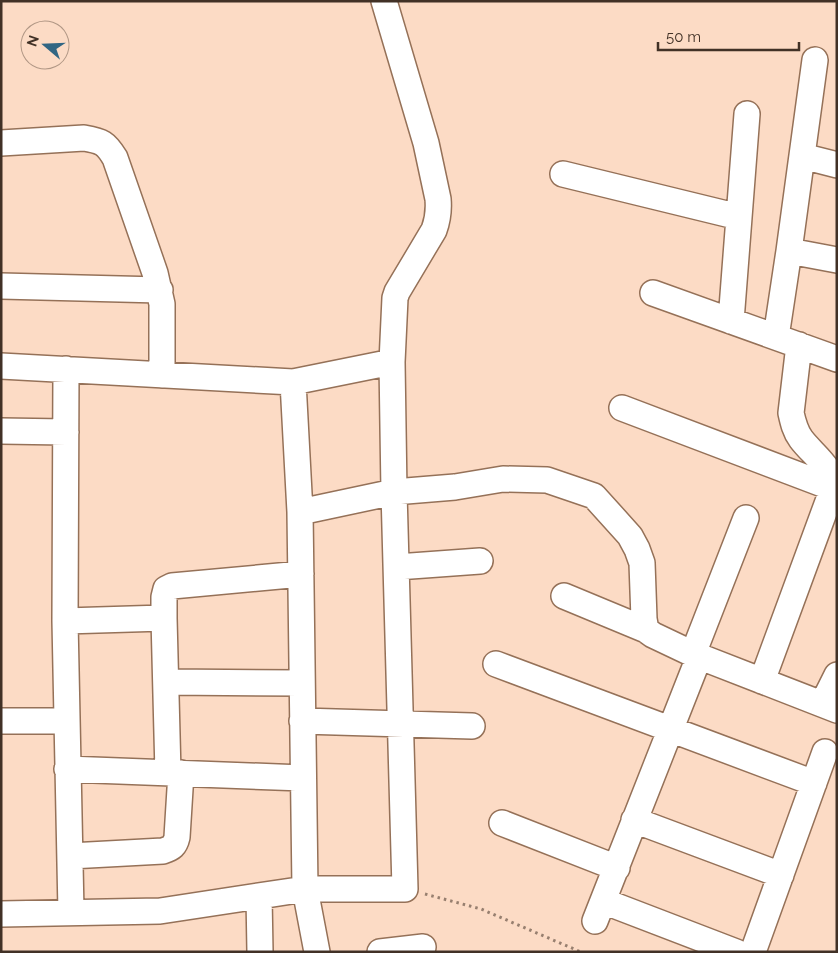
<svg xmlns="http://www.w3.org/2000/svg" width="838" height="953" viewBox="0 0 838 953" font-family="Raleway,sans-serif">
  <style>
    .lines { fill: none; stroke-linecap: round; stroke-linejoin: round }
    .minor-casing { stroke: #957158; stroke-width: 28 }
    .path { stroke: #977f6f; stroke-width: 3; stroke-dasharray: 2.5 4; stroke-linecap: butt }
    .minor { stroke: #fff; stroke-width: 25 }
  </style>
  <rect width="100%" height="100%" fill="#fcdbc5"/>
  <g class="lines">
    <defs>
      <path id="minor" d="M1,143L84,138C102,141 106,143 115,158L155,273L162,304V375
        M802,156L837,165
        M563,174L739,217
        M789,251L837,260
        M1,286L160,290
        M653,293L837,359
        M731,321L747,114
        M776,337L789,251L815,60
        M1,366L293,382L392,362
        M66,369L65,621L71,912
        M293,382L300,512
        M622,408L833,488
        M1,431L66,432
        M397,567L480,561
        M564,596L646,630
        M65,621L164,618
        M693,654L746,518
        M496,664L814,783
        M762,681L833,488C834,468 812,454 801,439C795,431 793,422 791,413L799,345
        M166,682L301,683
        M823,703L837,675
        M1,721H67
        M302,721L472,726
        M67,769L303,778
        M168,773L164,618V597L166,589L172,586L301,574
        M634,820L781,875
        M502,823L617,868
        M70,856L163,851C172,848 175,846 177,837L181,773
        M259,896L260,952
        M603,901L736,952
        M1,914L160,911L305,889L300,512L394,492L455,487L503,479L547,480L594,496L630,536L637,549L642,563L644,619L646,630L653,635L693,654L837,710
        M595,921L699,657
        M317,952L305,889H405L394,492L392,362L395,298L397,292L434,230C438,219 439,210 438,199L426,143L384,1
        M380,952L423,947
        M753,952L825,752"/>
    </defs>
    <!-- minor casing -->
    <use href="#minor" class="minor-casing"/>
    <!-- path -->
    <path class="path" d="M425,894L481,909L581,952"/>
    <!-- minor -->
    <use href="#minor" class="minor"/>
  </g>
  <!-- border -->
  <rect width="838" height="953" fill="none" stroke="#413126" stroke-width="5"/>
  <!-- north arrow -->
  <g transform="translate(45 45) rotate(289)"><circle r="24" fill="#fcdbc5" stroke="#b19785"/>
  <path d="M0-4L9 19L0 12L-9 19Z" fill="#326683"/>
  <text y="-8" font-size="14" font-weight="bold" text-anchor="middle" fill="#413126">N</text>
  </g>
  <!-- scale -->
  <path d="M658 42v8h141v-8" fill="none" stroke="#413126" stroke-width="2.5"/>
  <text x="666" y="42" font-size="15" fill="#413126" stroke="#fcdbc5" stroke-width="4" paint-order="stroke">50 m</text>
</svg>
